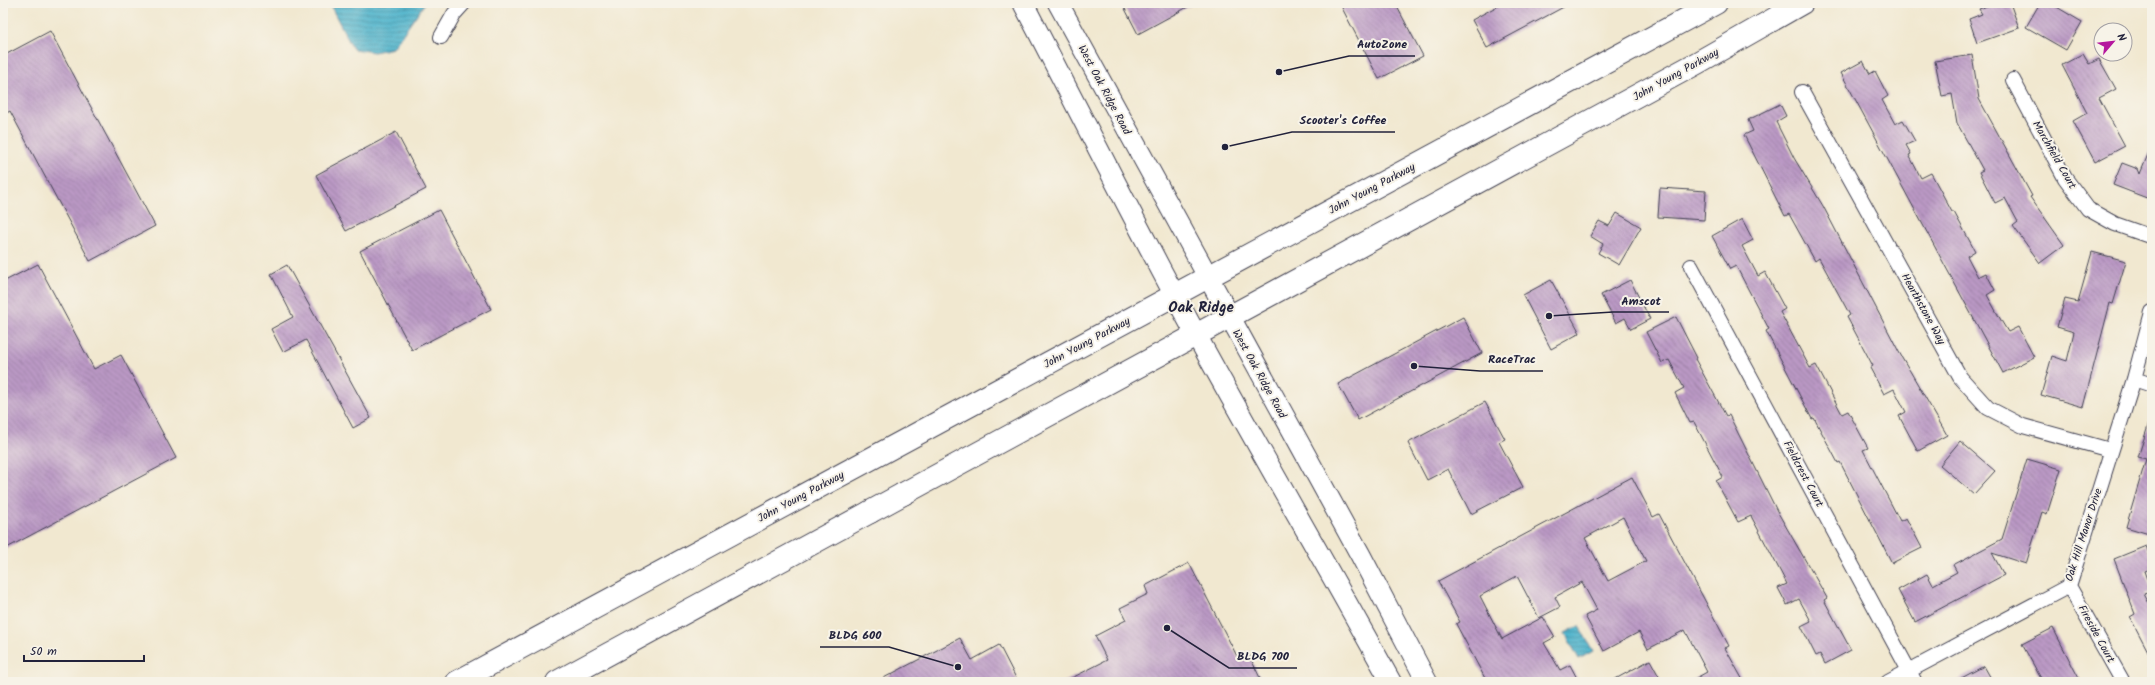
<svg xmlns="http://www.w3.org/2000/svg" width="2155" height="685" viewBox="0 0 2155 685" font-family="Kalam,sans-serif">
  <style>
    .water { fill: url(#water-rules); stroke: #376a83 }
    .building { fill: url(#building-back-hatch); fill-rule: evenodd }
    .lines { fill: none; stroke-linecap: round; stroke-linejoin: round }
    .street-casing { stroke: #414051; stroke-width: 16 }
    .secondary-casing { stroke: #414051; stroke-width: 22 }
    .primary-casing { stroke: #414051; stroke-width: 24 }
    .highway-casing { stroke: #414051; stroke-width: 24 }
    .street { stroke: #fff; stroke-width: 14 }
    .secondary { stroke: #fff; stroke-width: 20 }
    .primary { stroke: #fff; stroke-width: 22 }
    .highway { stroke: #fff; stroke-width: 22 }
    .labels { text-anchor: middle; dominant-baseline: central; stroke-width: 4; stroke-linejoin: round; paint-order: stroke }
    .street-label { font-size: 11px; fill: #22223b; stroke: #f7f3e8 }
    .district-label { font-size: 15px; font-weight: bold; fill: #22223b; stroke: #f7f3e8 }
    .leader { fill: none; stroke: #22223b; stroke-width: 1.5 }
    .callout-dot { fill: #22223b; stroke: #f7f3e8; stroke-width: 1.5 }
    .callout-label { font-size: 12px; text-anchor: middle; font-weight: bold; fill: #22223b; stroke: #f7f3e8; stroke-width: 4; stroke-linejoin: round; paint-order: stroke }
  </style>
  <defs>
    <pattern id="water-rules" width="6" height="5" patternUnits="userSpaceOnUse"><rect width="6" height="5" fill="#4cb2cb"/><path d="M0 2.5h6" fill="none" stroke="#3f90a6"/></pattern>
    <pattern id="building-back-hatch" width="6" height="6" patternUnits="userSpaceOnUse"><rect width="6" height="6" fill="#ba98c4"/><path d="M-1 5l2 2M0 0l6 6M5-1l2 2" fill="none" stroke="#977ca0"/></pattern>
  </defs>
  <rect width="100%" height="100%" fill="#f7f3e8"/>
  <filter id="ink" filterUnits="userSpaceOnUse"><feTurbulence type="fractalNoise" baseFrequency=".025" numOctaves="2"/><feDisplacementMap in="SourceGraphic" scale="8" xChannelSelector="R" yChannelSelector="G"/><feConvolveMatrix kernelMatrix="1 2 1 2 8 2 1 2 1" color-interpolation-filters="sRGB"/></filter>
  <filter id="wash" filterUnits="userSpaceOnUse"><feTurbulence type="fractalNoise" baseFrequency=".012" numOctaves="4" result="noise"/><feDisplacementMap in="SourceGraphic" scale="16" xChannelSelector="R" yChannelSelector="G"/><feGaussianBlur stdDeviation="0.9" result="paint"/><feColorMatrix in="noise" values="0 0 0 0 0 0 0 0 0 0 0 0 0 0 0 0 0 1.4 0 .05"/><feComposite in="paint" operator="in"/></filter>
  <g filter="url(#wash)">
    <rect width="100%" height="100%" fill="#f1e8d0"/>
    <!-- water -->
    <path class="water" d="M329,3H425L393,48L374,52L353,49Z
      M1579,626L1593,651L1579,659L1565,633Z"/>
    <g id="blocks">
      <!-- building -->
      <path class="building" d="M1122,3H1195L1138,34Z
        M1351,3H1395L1423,56L1379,79L1342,8Z
        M1503,3H1571L1487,48L1472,20Z
        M1995,3H2010L2019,28L1977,43L1969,19L1982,14L1979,9Z
        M2040,3H2050L2082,22L2066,50L2026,27Z
        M50,31L155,226L90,261L10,111L3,115V56Z
        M2083,54L2089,64L2099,59L2116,89L2099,98L2125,146L2095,162L2073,121L2087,113L2062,65Z
        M1972,55L1979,99L2032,196L2030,197L2064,245L2040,263L2013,226L2018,222L2005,198L1995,203L1979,172L1983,170L1957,123L1952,94L1942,96L1935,61Z
        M1863,61L1870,74L1875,71L1888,96L1882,100L1895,124L1903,120L1915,141L1906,145L1911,154L1909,155L1921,178L1931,173L1952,212H1954L1975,251L1967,256L1978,277L1986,273L1995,290L1987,295L2002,322L2008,332L2018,327L2034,357L2003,373L1841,73Z
        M1780,104L1786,116L1776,122L1794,158L1823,206L1899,352L1947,435L1918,451L1899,416L1906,412L1894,389L1884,394L1870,368L1873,366L1847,317L1850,315L1819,258L1815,261L1789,214L1785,216L1744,135L1753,131L1748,120Z
        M396,132L426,189L346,231L316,175Z
        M2151,147L2152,200L2113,185L2122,163L2138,169L2140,174Z
        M1660,188L1706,191L1704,220L1658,217Z
        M439,210L491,309L412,350L360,251Z
        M1617,213L1641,227L1619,265L1598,253L1603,244L1590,236L1599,221L1609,226Z
        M1742,219L1753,240L1742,246L1758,276L1765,272L1785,309L1780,312L1810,368L1816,365L1842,414L1848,411L1868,448L1863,450L1900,521L1906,518L1922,548L1892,563L1840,462L1838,463L1814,418L1812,419L1766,331L1769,329L1736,266L1730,269L1712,236Z
        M2092,252L2126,261L2113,304L2110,303L2083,407L2041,395L2052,356L2067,361L2074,332L2057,327L2065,299L2078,302Z
        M38,264L94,369L121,355L176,458L3,550V282Z
        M287,265L371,418L353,428L306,340L283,352L271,329L293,317L271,274Z
        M1551,280L1580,333L1551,349L1523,295Z
        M1630,280L1650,319L1631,329L1625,318L1616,323L1601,295Z
        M1463,317L1482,353L1358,420L1338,384Z
        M1676,317L1697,358L1695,359L1726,416L1729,415L1777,511L1827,598L1824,600L1851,650L1825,664L1820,654L1816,656L1801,626L1811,621L1799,599L1787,605L1778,588L1787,584L1751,516L1738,522L1716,481L1723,477L1694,422L1690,423L1675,393L1684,388L1669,360L1662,363L1646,332Z
        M1485,402L1505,439L1499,442L1523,487L1471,514L1448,469L1427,480L1408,443Z
        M2149,423H2152V535L2126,527L2146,459L2138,457Z
        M1960,441L1995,471L1974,494L1940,465Z
        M2027,459L2061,469L2047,514L2042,512L2026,564L1992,553L2004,575L1915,622L1898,590L1927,574L1933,585L1957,572L1953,565L2002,539Z
        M1632,477L1653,517L1659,514L1729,646L1725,648L1744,682H1689L1707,672L1685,630L1648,649L1639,632L1604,651L1585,616L1597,610L1582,582L1555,597L1560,607L1539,618L1517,576L1480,596L1502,639L1543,617L1555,637L1544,643L1560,670L1570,665L1579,682H1487L1456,624L1460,622L1438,581ZM1623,517L1646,561L1608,581L1585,538Z
        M2146,546L2152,562V568L2145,571L2152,591L2144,594L2152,609V659L2130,617L2135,614L2114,559Z
        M1189,563L1239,660L1249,655L1262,682H1064L1107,660L1095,636L1126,620L1120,608L1148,594L1145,586Z
        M2053,628L2074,669L2081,682H2043L2022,644Z
        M960,638L972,660L999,645L1018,682H876Z
        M1650,660L1662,682H1610Z
        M1984,666L1993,682H1954Z"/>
    </g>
  </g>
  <g filter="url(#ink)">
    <use href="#blocks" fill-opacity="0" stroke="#414051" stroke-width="1"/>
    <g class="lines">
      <defs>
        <path id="street" d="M441,37L454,14L464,3
          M2013,80L2065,178L2088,209L2115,224L2152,237
          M1802,92L1960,377L1988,408L2023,426L2110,450
          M1691,266L1915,682
          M2134,379L2152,385
          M2069,586L2123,682
          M1888,682L2069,586L2134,379L2152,312"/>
        <path id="secondary" d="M1023,3C1074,101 1123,199 1175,296C1245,426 1320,553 1391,682
          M1058,3L1361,556L1427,682"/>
        <path id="primary" d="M870,512L903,494"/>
        <path id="highway" d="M903,494L1697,63L1802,3
          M457,682L1716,3
          M557,682L870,512"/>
      </defs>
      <!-- street casing -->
      <use href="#street" class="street-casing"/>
      <!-- secondary casing -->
      <use href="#secondary" class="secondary-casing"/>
      <!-- primary casing -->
      <use href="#primary" class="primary-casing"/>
      <!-- highway casing -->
      <use href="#highway" class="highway-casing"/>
      <!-- street -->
      <use href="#street" class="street"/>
      <!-- secondary -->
      <use href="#secondary" class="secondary"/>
      <!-- primary -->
      <use href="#primary" class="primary"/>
      <!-- highway -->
      <use href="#highway" class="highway"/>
    </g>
  </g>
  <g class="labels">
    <!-- street labels -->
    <g class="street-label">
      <text transform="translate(1676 75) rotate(-29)">John Young Parkway</text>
      <text transform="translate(1104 90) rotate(62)">West Oak Ridge Road</text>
      <text transform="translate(2054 155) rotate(60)">Marchfield Court</text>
      <text transform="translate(1372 189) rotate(-28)">John Young Parkway</text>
      <text transform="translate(1923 309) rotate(61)">Hearthstone Way</text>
      <text transform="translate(1087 343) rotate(-28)">John Young Parkway</text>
      <text transform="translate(1259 374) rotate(61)">West Oak Ridge Road</text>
      <text transform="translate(1803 474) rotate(62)">Fieldcrest Court</text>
      <text transform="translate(801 497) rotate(-28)">John Young Parkway</text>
      <text transform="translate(2084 535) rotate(-72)">Oak Hill Manor Drive</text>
      <text transform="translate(2096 634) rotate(61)">Fireside Court</text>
    </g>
    <!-- district labels -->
    <g class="district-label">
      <text x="1201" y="308">Oak Ridge</text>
    </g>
  </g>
  <!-- callouts -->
  <path class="leader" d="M1279 72L1349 56H1415M1225 147L1292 132H1395M1549 316L1613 312H1669M1414 366L1480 371H1543M958 667L889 647H820M1167 628L1229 668H1297"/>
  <g class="callout-dot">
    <circle cx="1279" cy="72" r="4"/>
    <circle cx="1225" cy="147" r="4"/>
    <circle cx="1549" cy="316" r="4"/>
    <circle cx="1414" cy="366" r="4"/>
    <circle cx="958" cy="667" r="4"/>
    <circle cx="1167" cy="628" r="4"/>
  </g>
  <g class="callout-label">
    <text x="1382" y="48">AutoZone</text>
    <text x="1343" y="124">Scooter's Coffee</text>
    <text x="1641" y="305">Amscot</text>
    <text x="1512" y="363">RaceTrac</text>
    <text x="855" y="639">BLDG 600</text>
    <text x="1263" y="660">BLDG 700</text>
  </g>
  <!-- margin -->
  <rect width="2155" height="685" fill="none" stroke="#f7f3e8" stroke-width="16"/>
  <!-- north arrow -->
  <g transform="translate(2113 42) rotate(62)"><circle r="19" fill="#f7f3e8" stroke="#a29fa3"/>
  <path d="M0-3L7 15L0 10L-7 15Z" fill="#b5179e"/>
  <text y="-6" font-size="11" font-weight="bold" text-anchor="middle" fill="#22223b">N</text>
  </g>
  <!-- scale -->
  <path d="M24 655v6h120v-6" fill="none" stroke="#22223b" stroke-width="2"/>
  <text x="30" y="655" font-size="12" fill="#22223b" stroke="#f7f3e8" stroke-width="3" paint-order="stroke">50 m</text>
</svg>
